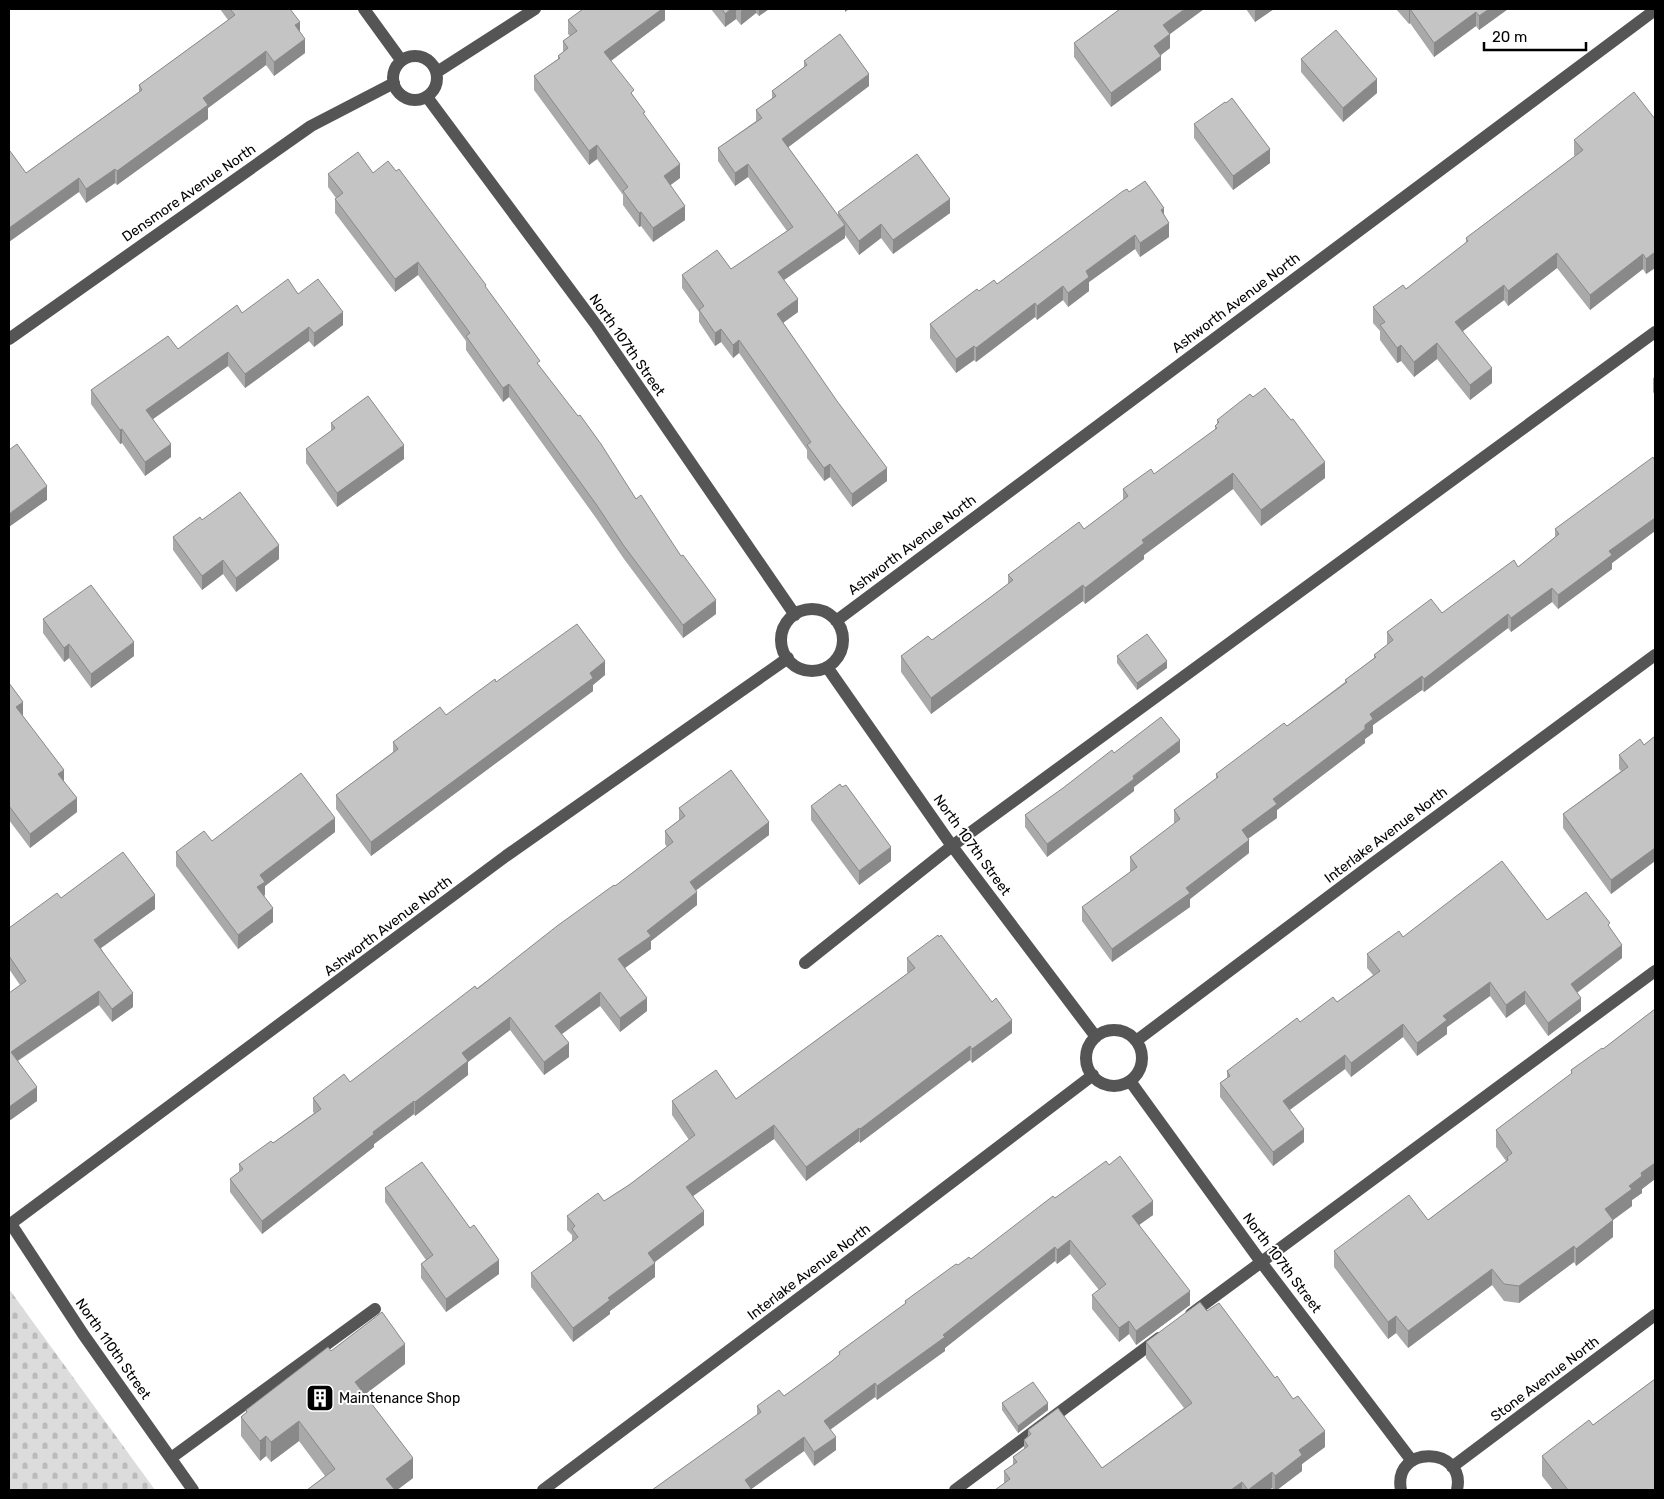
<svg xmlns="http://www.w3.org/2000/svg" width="1664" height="1499" viewBox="0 0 1664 1499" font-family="Rubik,sans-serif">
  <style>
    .cemetery { fill: url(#cemetery-stones) }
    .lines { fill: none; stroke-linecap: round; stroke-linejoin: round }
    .minor { stroke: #555; stroke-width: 12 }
    .wall { fill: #a9a9a9 }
    .shaded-wall { fill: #898989 }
    .building { fill: #c4c4c4; stroke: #898989 }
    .labels { text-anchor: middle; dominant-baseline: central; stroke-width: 4; stroke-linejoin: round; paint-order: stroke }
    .street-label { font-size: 14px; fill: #000; stroke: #fff }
    .poi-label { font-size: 14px; fill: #000; stroke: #fff; text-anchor: start }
  </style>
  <defs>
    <pattern id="cemetery-stones" width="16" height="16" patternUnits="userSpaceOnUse" patternTransform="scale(1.25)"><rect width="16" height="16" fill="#dcdcdc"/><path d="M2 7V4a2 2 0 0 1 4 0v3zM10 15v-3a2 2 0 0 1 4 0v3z" fill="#bbb"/></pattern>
  </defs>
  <rect width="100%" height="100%" fill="#fff"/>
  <!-- cemetery -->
  <path class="cemetery" d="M9,1289L155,1490H9Z"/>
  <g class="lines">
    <!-- minor -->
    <path class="minor" d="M364,9L401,60
      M393 78a22 22 0 1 1 44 0a22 22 0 1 1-44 0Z
      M437,72L535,9
      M427,97L597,326L795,615
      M9,339L311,126L394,83
      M781 640a31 31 0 1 1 62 0a31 31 0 1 1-62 0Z
      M836,621L1655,10
      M827,667L952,846L1096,1037
      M805,963L952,846L1655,332
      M1086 1058a28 28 0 1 1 56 0a28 28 0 1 1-56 0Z
      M1136,1041L1368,867L1655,655
      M1130,1081L1261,1262L1412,1461
      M11,1224L83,1334L193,1490
      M9,1225L506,856L788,658
      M1191,1314L1655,971
      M171,1458L375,1309
      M1452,1467L1655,1315
      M543,1490L847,1262L1093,1075
      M955,1490L1159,1338
      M1401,1490C1392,1444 1467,1446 1457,1490"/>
  </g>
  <!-- wall -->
  <path class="wall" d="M220,9H290L300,32L305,53L274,76L266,65L208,108V119L117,185L115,183L86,203L79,192L26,173L139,92V85L228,20Z
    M665,9V20L611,61L634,97L680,178L670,185L685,220L653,242L641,226L639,227L623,205V195L597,159L589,165L534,90V76L558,59V56L563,52V41L570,36L568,34V20Z
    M711,9H769L759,16L756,13L741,25L736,19L725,27Z
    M1120,9H1204L1170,34V48L1161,55V70L1111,107L1074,57V43Z
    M1246,9H1274L1255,22Z
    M1396,9H1508L1479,30L1476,26L1434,57L1410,23L1409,24Z
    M1301,59L1377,93L1343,122L1301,72Z
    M804,61L869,86L788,147L838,216V212L950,213L893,254L881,238L859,255L845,235V238L784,280L798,312L783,323L887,481L852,507L830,477L824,481L807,458V450L739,353L733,358L721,342L715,346L699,322V312L682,288V275L731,269L787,231L748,177L735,186L718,161V148L756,121V110L772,98V91L804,67Z
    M1655,119V268L1646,274L1643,269L1590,310L1557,268L1508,306L1504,300L1463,331L1492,383L1470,400L1437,359L1414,377L1401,361L1397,363L1380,340V331L1373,323V307L1406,289L1466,243V238L1575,156L1574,155V140Z
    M1194,124L1270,163L1233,190L1194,138Z
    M373,173L486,288L540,367L636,499L716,614L683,638L624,559L596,518L509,397L503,402L466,350V341L418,275L395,292L335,213V199L336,198L328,187V174Z
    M1129,192L1164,215L1169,237L1140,257L1135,249L1089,282V291L1068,307L1063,300L1037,320L1035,317L976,362L974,360L956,373L930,338V324L979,291L997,284Z
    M298,294L343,325L314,347L309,341L245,388L228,366L153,419L171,457L145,476L122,443L120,444L91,404V390L178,349Z
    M1655,377V395L1653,392V378Z
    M1217,420L1325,478L1261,526L1233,489L1144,555V559L1085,604L1083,601L931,714L901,672V656L932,640L992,596L1008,584V575L1084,529L1123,500V489L1154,474L1215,430V426L1217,424Z
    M331,423L404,459L337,507L306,463V449L331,431Z
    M1655,461V531L1612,563V569L1558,609L1552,602L1511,632L1508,628L1424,692L1422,690L1373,725V733L1365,739V743L1277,810V818L1248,839L1249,853L1190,899V907L1112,962L1082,921V907L1130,872V857L1174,824V810L1216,779V774L1287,726L1345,682V680L1374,658V655L1387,645V632L1442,613L1518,567L1555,537V529Z
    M202,520L279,559L236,592L223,574L202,590L173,550V537Z
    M43,619L134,656L91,688L69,658L64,662L43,633Z
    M1117,656L1167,668L1137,690L1117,663Z
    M605,675L593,685V691L371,856L336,809V795L393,752V742L446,715L496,682Z
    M9,683L23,716L64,781L77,812L30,848L9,820Z
    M1655,736V861L1611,894L1563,828V814L1621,771L1619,769V755L1644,745Z
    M1180,752L1134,787V791L1047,857L1025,827V815L1114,753Z
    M811,806L891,861L859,885L811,820Z
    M679,808L769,835L696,890L697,905L651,941V949L625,968L647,1011L620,1032L600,1006L562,1034L569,1057L544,1075L510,1030L468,1062V1075L415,1116L414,1114L374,1144V1147L262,1234L230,1192V1179L239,1172V1164L273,1143L314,1113L313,1112V1098L350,1082L615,886L667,847L665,844V831L679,820Z
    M335,832L265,886V895L264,896L273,922L238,949L176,866V852L212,841Z
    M61,898L155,909L101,948L133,1007L112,1022L99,1005L18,1061L37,1101L9,1121L20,985L9,969V928Z
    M1547,920L1610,928L1622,958L1577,993L1581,1011L1548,1036L1525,1004L1506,1018L1490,996L1447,1027V1034L1417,1056L1403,1037L1351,1077L1345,1069L1289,1110L1304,1142L1273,1166L1220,1097V1083L1227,1078V1071L1300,1022L1337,1002L1373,975L1367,968V954L1403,937Z
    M907,958L1012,1033L972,1063L970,1060L860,1143L859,1141L806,1181L774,1139L693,1196L704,1225L655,1262V1277L610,1311V1314L573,1342L531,1287V1273L572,1242V1235L567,1230V1216L604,1201L629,1185L689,1140L672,1115V1101L736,1099L908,973L907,972Z
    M1655,1009V1179L1642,1189V1193L1632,1200V1206L1613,1220V1237L1576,1266L1574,1262L1519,1303L1504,1301L1492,1285L1408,1348L1396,1333L1388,1339L1334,1267V1251L1428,1220L1506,1161L1496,1147V1130L1571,1074V1070L1603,1049Z
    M385,1188L470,1228L499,1274L446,1312L421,1278V1264L426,1260L385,1202Z
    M1055,1198L1153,1215L1139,1225L1190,1305L1136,1345L1129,1334L1119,1342L1092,1309V1295L1099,1290L1070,1254L1057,1264L1055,1261L945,1348V1351L877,1400L875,1397L830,1430L836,1450L814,1466L804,1451L751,1489L652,1490L757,1416V1406L784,1396L832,1361L839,1355V1352L905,1304V1301L958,1265L971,1259Z
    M1207,1311L1325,1447L1302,1464V1471L1277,1490H1274L1272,1488L1269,1490H995L1004,1483V1471L1013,1465V1457L1024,1449V1440L1028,1436V1430L1102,1468L1184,1408L1146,1358V1342Z
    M331,1351L405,1364L364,1395L413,1478L397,1490H307L325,1476L299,1441L271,1462L266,1456L260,1461L241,1436V1417L246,1413V1410Z
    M1655,1372V1490H1553L1542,1476V1456L1593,1425L1655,1379Z
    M1002,1403L1048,1410L1018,1433L1002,1410Z"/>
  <!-- shaded-wall -->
  <path class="shaded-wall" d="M662,9H665V20L604,66V52Z
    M731,9H736V19L725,27V14Z
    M744,9H756V13L741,25V11Z
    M759,9H769L759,16Z
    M845,9H849L845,12Z
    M1185,9H1204L1163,39V25Z
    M1255,9H1274L1255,22Z
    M1410,9V23L1409,24V10Z
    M1489,9H1508L1479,30V16Z
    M1476,12V26L1434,57V43Z
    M300,22V36L295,25Z
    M1170,34V48L1154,60V46Z
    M305,39V53L274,76V62Z
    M266,51V65L208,108V119L117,185V171L203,98Z
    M1161,56V70L1111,107V93Z
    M869,74V86L782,152V139Z
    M1377,79V93L1343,122V108Z
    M597,145V159L589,165V151Z
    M1270,149V163L1233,190V176Z
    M680,164V178L664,190V176Z
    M748,164V177L735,186V173Z
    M115,169V183L86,203V189Z
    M79,178V192L9,242V228Z
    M950,199V213L893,254V240Z
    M685,206V220L653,242V228Z
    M1164,208V222L1161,210Z
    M641,212V226L639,227V213Z
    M1169,223V237L1140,257V243Z
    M881,224V238L859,255V241Z
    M845,225V238L778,284V272Z
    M1135,235V249L1089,282V291L1068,307V293L1086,271Z
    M1655,252V268L1646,274V259Z
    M1557,253V268L1508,306V291Z
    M1643,254V269L1590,310V295Z
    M418,262V275L395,292V279Z
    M1504,285V300L1455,337V322Z
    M1063,286V300L1037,320V306Z
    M798,299V312L777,327V314Z
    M1035,303V317L976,362V348Z
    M343,312V325L314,347V333Z
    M309,327V341L245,388V374Z
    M721,329V342L715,346V333Z
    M739,340V353L733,358V345Z
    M1437,343V359L1414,377V362Z
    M1401,345V361L1397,363V348Z
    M974,346V360L956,373V359Z
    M228,352V366L146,424V410Z
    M1492,368V383L1470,400V385Z
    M509,384V397L503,402V388Z
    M122,429V443L120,444V430Z
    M171,444V457L145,476V462Z
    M404,445V459L337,507V493Z
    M1325,462V478L1261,526V510Z
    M830,464V477L824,481V468Z
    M887,468V481L852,507V494Z
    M1233,473V489L1144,555V559L1085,604V588L1142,540Z
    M47,486V500L9,527V514Z
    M1655,518V531L1612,563V569L1558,609V595L1609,551Z
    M279,545V559L236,592V578Z
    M223,560V574L202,590V576Z
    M1083,585V601L931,714V698Z
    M1552,588V602L1511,632V618Z
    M716,600V614L683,638V625Z
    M1508,614V628L1424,692V679Z
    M134,642V656L91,688V674Z
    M69,644V658L64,662V648Z
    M605,661V675L593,685V691L371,856V842Z
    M1167,661V668L1137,690V683Z
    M1422,676V690L1373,725V733L1365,739V725L1370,714Z
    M23,702V716L16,707Z
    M1365,729V743L1277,810V818L1242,843V830L1273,799Z
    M1180,740V752L1134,787V791L1047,857V844Z
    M64,770V784L58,774Z
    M77,798V812L30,848V834Z
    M335,818V832L265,886V895L257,901V887L260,875Z
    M769,822V835L690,895V882Z
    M1249,840V853L1190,899V907L1112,962V949L1186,888Z
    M891,847V861L859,885V871Z
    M1655,848V861L1611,894V880Z
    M697,892V905L651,941V949L618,973V959L647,931Z
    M155,895V909L94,953V940Z
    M273,908V922L238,949V935Z
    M1622,945V958L1571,997V984Z
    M1490,982V996L1447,1027V1034L1417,1056V1043L1443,1016Z
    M99,991V1005L11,1065V1052Z
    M1525,991V1004L1506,1018V1005Z
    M600,992V1006L555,1039V1026Z
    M133,993V1007L112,1022V1009Z
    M647,998V1011L620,1032V1018Z
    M1581,998V1011L1548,1036V1023Z
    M510,1017V1030L468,1062V1075L415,1116V1102L462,1053Z
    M1012,1020V1033L972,1063V1049Z
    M1403,1024V1037L1351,1077V1063Z
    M569,1043V1057L544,1075V1062Z
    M970,1046V1060L860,1143V1129Z
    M1345,1055V1069L1283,1115V1101Z
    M37,1087V1101L9,1121V1107Z
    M414,1101V1114L374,1144V1147L262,1234V1221L373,1132Z
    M774,1125V1139L686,1201V1187Z
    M859,1128V1141L806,1181V1167Z
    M1304,1129V1142L1273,1166V1152Z
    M1655,1163V1179L1642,1189V1193L1632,1200V1206L1613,1220V1237L1576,1266V1249L1605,1209L1641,1173Z
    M1153,1201V1215L1132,1230V1216Z
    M704,1211V1225L648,1267V1253Z
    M1070,1240V1254L1057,1264V1250Z
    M1574,1246V1262L1519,1303V1286Z
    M1055,1247V1261L945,1348V1351L877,1400V1386L943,1335Z
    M499,1260V1274L446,1312V1299Z
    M655,1263V1277L610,1311V1314L573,1342V1328L608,1298Z
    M1492,1269V1285L1408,1348V1331Z
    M1190,1291V1305L1136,1345V1331Z
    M1396,1316V1333L1388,1339V1322Z
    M1129,1321V1334L1119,1342V1328Z
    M405,1344V1364L355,1402V1382Z
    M875,1383V1397L824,1434V1421Z
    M1048,1403V1410L1018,1433V1426Z
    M299,1421V1441L271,1462V1442Z
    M1325,1431V1447L1302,1464V1471L1277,1490H1275V1476L1299,1450Z
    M266,1436V1456L260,1461V1441Z
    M804,1437V1451L750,1490L745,1480Z
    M836,1437V1450L814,1466V1452Z
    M413,1458V1478L397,1490H386V1479Z
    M1272,1472V1488L1269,1490H1248Z
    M1242,1482V1490H1231Z"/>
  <!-- building -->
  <path class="building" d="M230,9H290L300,22L295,25L305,39L274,62L266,51L203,98L208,105L117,171L115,169L86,189L79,178L9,228V152L10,151L26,173L142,90L139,85L235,15Z
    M583,9H662L604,52L634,90L631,93L645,112L643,113L680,164L664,176L685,206L653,228L641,212L639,213L623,191L628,187L597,145L589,151L534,76L560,58L558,56L568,48L563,41L577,31L568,20Z
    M722,9H731L725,14Z
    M1120,9H1185L1163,25L1170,34L1154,46L1161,56L1111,93L1074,43Z
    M1408,9H1489L1479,16L1476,12L1434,43L1410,9L1409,10Z
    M1336,30L1377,79L1343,108L1301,59Z
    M840,34L869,74L782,139L845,225L778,272L798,299L777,314L837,401L887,468L852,494L830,464L824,468L807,445L811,442L739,340L733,345L721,329L715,333L699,310L704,306L682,275L717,250L731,269L793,227L748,164L735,173L718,148L762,118L756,110L776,96L772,91L807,65L804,61Z
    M1634,92L1655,119V252L1646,259L1643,254L1590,295L1557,253L1508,291L1504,285L1455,322L1492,368L1470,385L1437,343L1414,362L1401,345L1397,348L1380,325L1385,322L1373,307L1403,285L1406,289L1468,241L1466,238L1583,150L1574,140Z
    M1232,98L1270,149L1233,176L1194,124L1225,102L1226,103Z
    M358,152L373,173L388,161L396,171L399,169L486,285L485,286L540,361L537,363L578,416L580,415L601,444L636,499L641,495L681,556L683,555L716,600L683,625L624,546L596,504L509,384L503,388L466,336L470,333L418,262L395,279L335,199L343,193L328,174Z
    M917,154L950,199L893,240L881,224L859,241L838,212Z
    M1145,181L1164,208L1161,210L1169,223L1140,243L1135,235L1086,271L1089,277L1068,293L1063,286L1037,306L1035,303L976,348L974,346L956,359L930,324L977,289L979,291L994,280L997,284L1123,191L1127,189L1129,192Z
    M288,279L298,294L318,279L343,312L314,333L309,327L245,374L228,352L146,410L171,444L145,462L122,429L120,430L91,390L168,336L178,349L237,305L242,313Z
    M1265,388L1291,420L1293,419L1325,462L1261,510L1233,473L1142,540L1144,543L1085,588L1083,585L931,698L901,656L928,636L932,640L992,596L1013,580L1008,575L1079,522L1084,529L1128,496L1123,489L1151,469L1154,474L1217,428L1215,426L1219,422L1217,420L1250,394L1253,397Z
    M368,396L404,445L337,493L306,449L335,428L331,423Z
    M17,444L47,486L9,514V450Z
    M1653,457L1655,461V518L1609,551L1612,555L1558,595L1552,588L1511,618L1508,614L1424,679L1422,676L1370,714L1373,719L1365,725V729L1273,799L1277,804L1242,830L1249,840L1186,888L1190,893L1112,949L1082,907L1137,867L1130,857L1180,819L1174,810L1218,777L1216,774L1284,723L1287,726L1347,682L1345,680L1376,657L1374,655L1393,640L1387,632L1431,599L1442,613L1514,560L1518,567L1559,534L1555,529Z
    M240,492L279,545L236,578L223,560L202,576L173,537L200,517L202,520Z
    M91,585L134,642L91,674L69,644L64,648L43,619Z
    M577,624L605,661L590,673L593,678L371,842L336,795L398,749L393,742L440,707L446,715L495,679L496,682Z
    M1147,634L1167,661L1137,683L1117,656Z
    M9,683L23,702L16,707L64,770L58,774L77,798L30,834L9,806Z
    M1161,717L1180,740L1133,776L1134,779L1047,844L1025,815L1063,788L1112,750L1114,753Z
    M1655,736V848L1611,880L1563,814L1628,767L1619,755L1640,739L1644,745Z
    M731,770L769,822L690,882L697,892L647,931L651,936L618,959L647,998L620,1018L600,992L555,1026L569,1043L544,1062L510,1017L462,1053L468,1061L415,1102L414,1101L373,1132L374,1134L262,1221L230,1179L243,1169L239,1164L271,1141L273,1143L321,1109L313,1098L344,1074L350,1082L475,986L477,989L557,926L614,885L615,886L673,842L665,831L685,816L679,808Z
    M301,773L335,818L260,875L265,882L257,887L273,908L238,935L176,852L204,831L212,841Z
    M840,784L842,787L846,785L891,847L859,871L811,806Z
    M123,852L155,895L94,940L133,993L112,1009L99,991L11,1052L37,1087L9,1107V993L26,981L9,956V928L57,893L61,898Z
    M1502,861L1547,920L1586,892L1610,923L1608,925L1622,945L1571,984L1581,998L1548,1023L1525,991L1506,1005L1490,982L1443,1016L1447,1020L1417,1043L1403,1024L1351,1063L1345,1055L1283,1101L1304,1129L1273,1152L1220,1083L1230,1076L1227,1071L1297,1018L1300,1022L1333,997L1337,1002L1380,971L1367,954L1399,931L1403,937Z
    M938,935L939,937L941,935L992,1002L996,998L1012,1020L972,1049L970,1046L860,1129L859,1128L806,1167L774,1125L686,1187L704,1211L648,1253L655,1263L608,1298L610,1300L573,1328L531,1273L578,1237L572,1229L575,1226L567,1216L598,1193L604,1201L629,1185L695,1135L672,1101L716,1070L736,1099L915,968L907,958Z
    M1655,1009V1163L1641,1173L1642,1176L1629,1186L1632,1189L1605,1209L1613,1220L1576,1249L1574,1246L1519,1286L1504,1284L1492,1269L1408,1331L1396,1316L1388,1322L1334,1251L1409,1195L1428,1220L1508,1160L1507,1157L1512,1153L1496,1130L1572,1073L1571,1070L1602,1048L1603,1049Z
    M1120,1156L1153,1201L1132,1216L1190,1291L1136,1331L1129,1321L1119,1328L1092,1295L1106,1284L1070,1240L1057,1250L1055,1247L943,1335L945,1337L877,1386L875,1383L824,1421L836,1437L814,1452L804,1437L745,1480L752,1490H652L761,1412L757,1406L779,1390L784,1396L832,1361L840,1354L839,1352L906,1303L905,1301L956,1264L958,1265L969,1257L971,1259L1053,1196L1055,1198L1106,1161L1109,1165Z
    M422,1162L470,1228L474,1225L499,1260L446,1299L421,1264L433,1255L385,1188Z
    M1200,1302L1207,1311L1219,1303L1275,1378L1277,1376L1293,1399L1298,1396L1325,1431L1299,1450L1302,1455L1275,1476L1272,1472L1248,1490L1242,1482L1231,1490H995L1010,1479L1004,1471L1017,1462L1013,1457L1028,1446L1024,1440L1031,1434L1028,1430L1058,1408L1102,1468L1192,1403L1146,1342Z
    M382,1312L405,1344L355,1382L413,1458L386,1479L395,1490H307L335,1469L299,1421L271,1442L266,1436L260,1441L241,1417L247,1412L246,1410L328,1347L331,1351Z
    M1655,1379V1490H1568L1542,1456L1589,1420L1593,1425Z
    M1033,1382L1048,1403L1018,1426L1002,1403Z"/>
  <!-- icons -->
  <defs>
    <symbol id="building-square" viewBox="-11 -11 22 22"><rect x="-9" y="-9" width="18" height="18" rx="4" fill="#000" stroke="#fff"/><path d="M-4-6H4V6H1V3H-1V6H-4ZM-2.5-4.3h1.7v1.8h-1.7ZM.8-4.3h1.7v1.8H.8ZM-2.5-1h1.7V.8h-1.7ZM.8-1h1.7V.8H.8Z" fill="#fff"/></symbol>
  </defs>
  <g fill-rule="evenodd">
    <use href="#building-square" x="304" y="1382" width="32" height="32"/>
  </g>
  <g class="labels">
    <!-- street labels -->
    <g class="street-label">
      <text transform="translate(189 193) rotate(-35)">Densmore Avenue North</text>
      <text transform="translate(1236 303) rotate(-37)">Ashworth Avenue North</text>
      <text transform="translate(627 345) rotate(55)">North 107th Street</text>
      <text transform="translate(912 545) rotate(-37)">Ashworth Avenue North</text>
      <text transform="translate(1386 835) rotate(-37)">Interlake Avenue North</text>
      <text transform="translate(972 845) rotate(54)">North 107th Street</text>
      <text transform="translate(388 926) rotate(-37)">Ashworth Avenue North</text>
      <text transform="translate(1282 1263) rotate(53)">North 107th Street</text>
      <text transform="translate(809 1272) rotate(-37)">Interlake Avenue North</text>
      <text transform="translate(113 1349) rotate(55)">North 110th Street</text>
      <text transform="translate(1545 1379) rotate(-37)">Stone Avenue North</text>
    </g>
    <!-- poi labels -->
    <g class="poi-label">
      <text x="339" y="1398">Maintenance Shop</text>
    </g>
  </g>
  <!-- border -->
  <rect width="1664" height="1499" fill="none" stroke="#000000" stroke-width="20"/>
  <!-- scale -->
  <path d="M1484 42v8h102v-8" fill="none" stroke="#000000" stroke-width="2.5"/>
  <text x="1492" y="42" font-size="15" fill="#000000" stroke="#ffffff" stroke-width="4" paint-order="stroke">20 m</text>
</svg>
